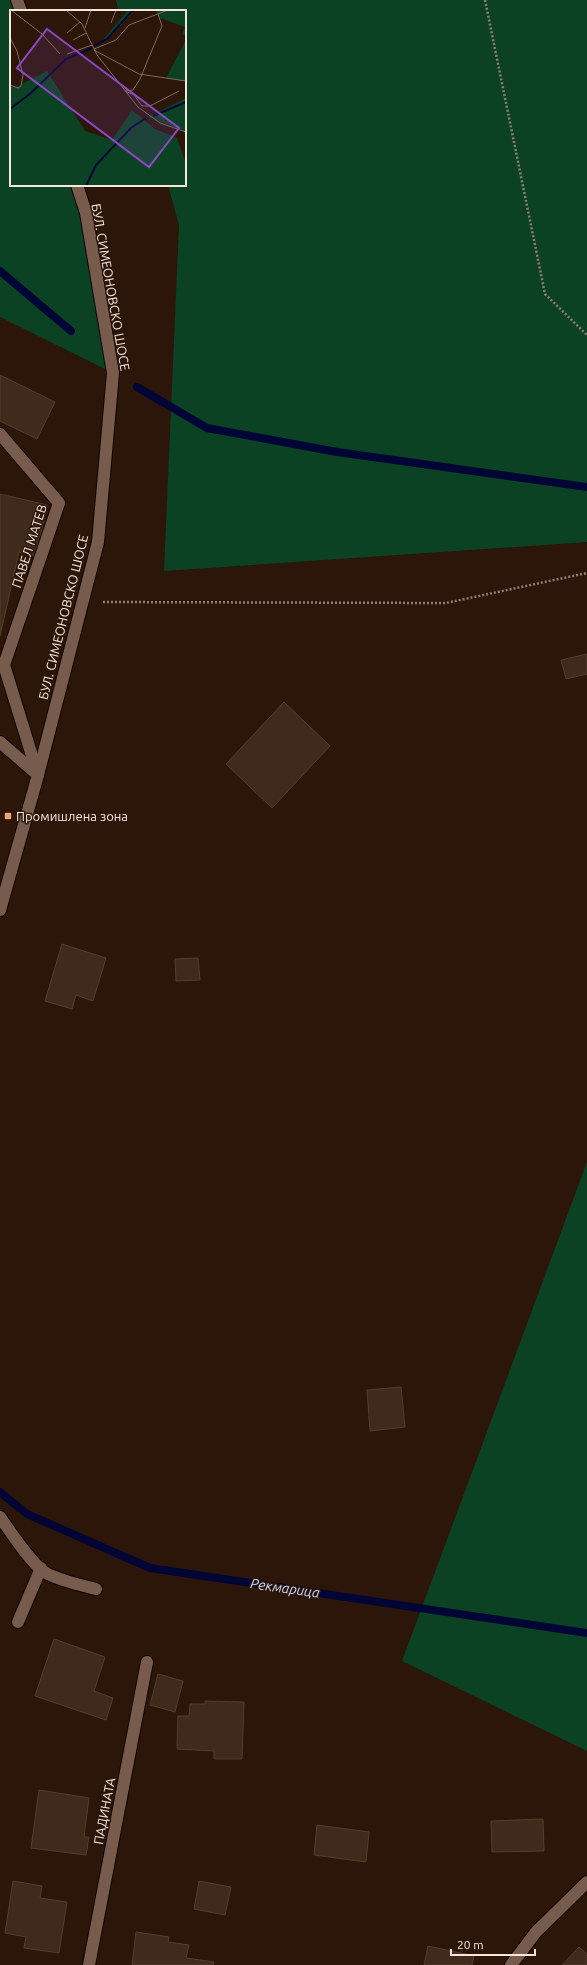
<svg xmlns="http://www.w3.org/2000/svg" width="587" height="1965" viewBox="0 0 587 1965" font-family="Ubuntu,sans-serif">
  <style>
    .green { fill: #0b4224 }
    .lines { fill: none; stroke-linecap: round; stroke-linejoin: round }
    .stream { stroke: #000535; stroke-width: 8 }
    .building { fill: #402a1b; stroke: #543d2d }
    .lane-casing { stroke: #130300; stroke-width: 14 }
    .street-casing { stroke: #130300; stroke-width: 14 }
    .secondary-casing { stroke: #130300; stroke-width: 14 }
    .path { stroke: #907d73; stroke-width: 2.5; stroke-dasharray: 2 2; stroke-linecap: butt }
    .lane { stroke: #775c4e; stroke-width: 12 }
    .street { stroke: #775c4e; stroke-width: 12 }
    .secondary { stroke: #775c4e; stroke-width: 12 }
    .poi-dot { fill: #f0a279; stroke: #2c160a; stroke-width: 1.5 }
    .labels { text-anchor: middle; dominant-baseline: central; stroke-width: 3; stroke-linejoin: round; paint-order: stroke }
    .street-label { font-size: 13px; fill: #f6e6de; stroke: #2c160a }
    .poi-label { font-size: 13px; fill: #f6e6de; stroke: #2c160a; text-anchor: start }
    .water-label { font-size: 14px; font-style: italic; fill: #c5d6f7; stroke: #2c160a }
    .inset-river { fill: none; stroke: #000535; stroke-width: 2 }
    .inset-road { fill: none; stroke: #7d695f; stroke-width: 1 }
    .view { fill: #8d48c4; fill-opacity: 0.15; stroke: #8d48c4; stroke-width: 2 }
    .inset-edge { fill: none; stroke: #f6e6de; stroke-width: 2 }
  </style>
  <rect width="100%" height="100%" fill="#2c160a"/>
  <!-- green -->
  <path class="green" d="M0,0H17L21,11H11V185H77L113,373L0,317Z
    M116,0H587V542L164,571L179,225L168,185H185V11H119Z
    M587,1162V1751L402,1661Z"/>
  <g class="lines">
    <!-- stream -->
    <path class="stream" d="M0,271L71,331
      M137,387L207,428L337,452L587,487
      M0,1492L27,1514L150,1568L587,1633"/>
  </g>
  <!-- building -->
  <path class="building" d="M0,375L55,402L37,439L0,421Z
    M0,494L47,505L36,556L19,552L0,636Z
    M587,654V674L566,679L561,660Z
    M284,702L330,746L272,808L226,764Z
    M62,944L106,958L93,1001L76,995L72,1009L45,1001Z
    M198,958L200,980L176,981L175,959Z
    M401,1387L405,1427L370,1431L367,1390Z
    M54,1639L105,1657L94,1691L113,1698L106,1720L35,1696Z
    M158,1674L183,1681L175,1712L150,1705Z
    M205,1701L244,1702L242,1759H214V1751L177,1749L178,1716H189L190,1704H205Z
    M39,1790L89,1798L84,1837H89L86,1855L31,1848Z
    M543,1819L544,1851L492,1852L491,1821Z
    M317,1825L369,1832L366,1862L314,1855Z
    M13,1881L42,1886L40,1898L67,1902L59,1953L24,1948L26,1937L5,1933Z
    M199,1881L231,1887L225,1915L194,1909Z
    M136,1932L169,1937L168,1942L189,1945L186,1958L214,1962L213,1965H132Z
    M428,1946L474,1956L472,1965H424Z
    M579,1947L587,1954V1965H562Z"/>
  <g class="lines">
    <defs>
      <path id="lane" d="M0,434L59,503L4,665L38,775
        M0,1517C10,1531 32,1565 46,1573C61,1581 80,1585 96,1589
        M18,1622L41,1568"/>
      <path id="street" d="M0,742L38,775
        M89,1965L147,1662
        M511,1965L536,1932L587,1882"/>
      <path id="secondary" d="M17,0L21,11
        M0,910L38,775L98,542L113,373L86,213L77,185"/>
    </defs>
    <!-- lane casing -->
    <use href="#lane" class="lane-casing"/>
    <!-- street casing -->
    <use href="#street" class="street-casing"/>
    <!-- secondary casing -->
    <use href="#secondary" class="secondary-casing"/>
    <!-- path -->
    <path class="path" d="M485,0L545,294L587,335
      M103,602L446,603L587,573"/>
    <!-- lane -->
    <use href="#lane" class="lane"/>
    <!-- street -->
    <use href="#street" class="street"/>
    <!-- secondary -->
    <use href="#secondary" class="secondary"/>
  </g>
  <!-- markers -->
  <rect class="poi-dot" x="4" y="812" width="8" height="8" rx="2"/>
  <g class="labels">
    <!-- street labels -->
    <g class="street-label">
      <text transform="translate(111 287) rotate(80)">БУЛ. СИМЕОНОВСКО ШОСЕ</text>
      <text transform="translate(29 546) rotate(-72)">ПАВЕЛ МАТЕВ</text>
      <text transform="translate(63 617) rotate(-76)">БУЛ. СИМЕОНОВСКО ШОСЕ</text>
      <text transform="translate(104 1811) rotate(-79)">ПАДИНАТА</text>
    </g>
    <!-- poi labels -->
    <g class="poi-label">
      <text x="16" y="816">Промишлена зона</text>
    </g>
    <!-- water labels -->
    <g class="water-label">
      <text transform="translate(285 1588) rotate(8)">Рекмарица</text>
    </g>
  </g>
  <!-- overview -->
  <g transform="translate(10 10)">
    <rect width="176" height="176" fill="#2c160a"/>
    <path d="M118,0H123L122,4L95,32L92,31ZM145,0H176V26L172,24L175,17L150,8ZM176,30V71L156,68ZM37,61L75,121L102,130L122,100L145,119L167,128L176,154V176H0V76L6,77ZM176,88V122L138,107Z" fill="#0b4224"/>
    <path class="inset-river" d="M84,36L97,29L123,0M0,99L21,83L56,49L82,38M143,106L176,92M76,176L86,155L121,118L136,108"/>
    <path class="inset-road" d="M1,0L32,24L50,44M56,0L72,14L87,45L128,97L150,113L176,122M101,13L106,0M75,18L81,0M57,23L70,12M0,28L7,41L13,65L11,76L8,78L0,75M63,30L76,23M84,39L106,30L119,15L158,0M84,40L129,64L176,71M57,44L82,35M115,81L123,80L130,69L152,16L148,4M115,81L124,85L132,96H140L169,81"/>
    <path class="view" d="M37,19L169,118L139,157L7,58Z"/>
    <rect width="176" height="176" class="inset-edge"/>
  </g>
  <!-- scale -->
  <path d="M451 1949v6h84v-6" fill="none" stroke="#f6e6de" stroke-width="2"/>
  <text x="457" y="1949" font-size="12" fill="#f6e6de" stroke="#2c160a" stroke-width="3" paint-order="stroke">20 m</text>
</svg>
